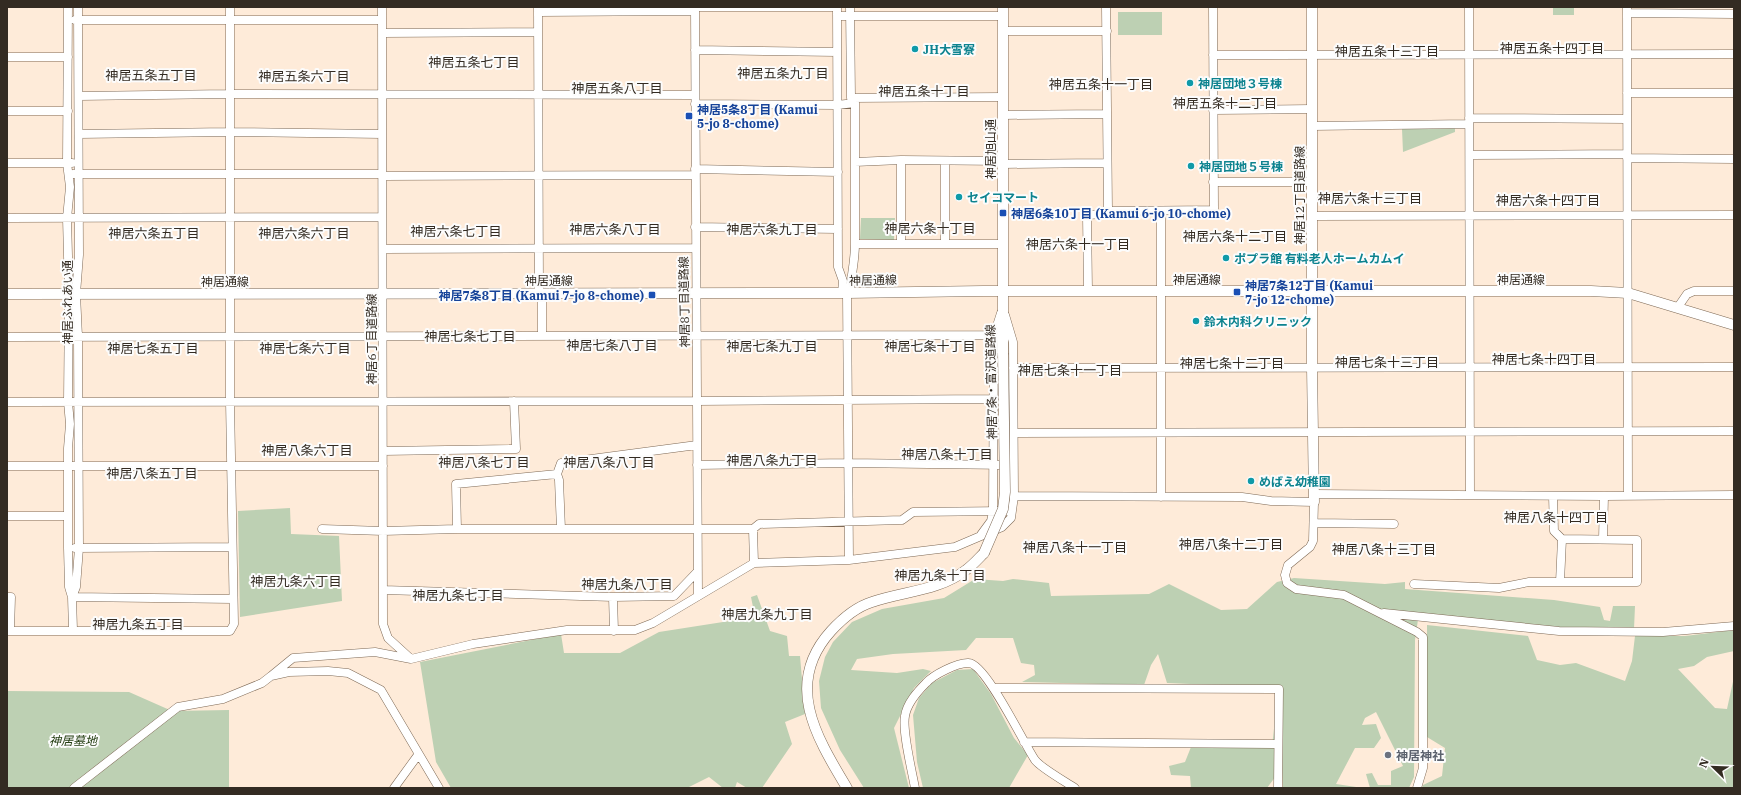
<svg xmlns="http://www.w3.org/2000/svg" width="1741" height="795" viewBox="0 0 1741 795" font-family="'IBM Plex Serif','Noto Sans JP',serif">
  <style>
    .green { fill: #bdd0b3 }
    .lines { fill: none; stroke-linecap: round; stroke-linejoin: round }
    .minor-casing { stroke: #7e6955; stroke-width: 9 }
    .tertiary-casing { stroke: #7e6955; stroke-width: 11 }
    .minor { stroke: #fff; stroke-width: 8 }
    .tertiary { stroke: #fff; stroke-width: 10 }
    .tertiary-bridge-casing { stroke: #7e6955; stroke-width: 11; stroke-linecap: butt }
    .tertiary-bridge { stroke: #fff; stroke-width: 10 }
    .culture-dot { fill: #0f9aa8; stroke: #fcfcfc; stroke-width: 1.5 }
    .transit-dot { fill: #1a4fb4; stroke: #fcfcfc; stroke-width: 1.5 }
    .worship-dot { fill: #6b7280; stroke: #fcfcfc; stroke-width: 1.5 }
    .labels { text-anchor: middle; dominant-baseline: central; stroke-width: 4; stroke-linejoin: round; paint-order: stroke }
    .culture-label { font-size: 12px; font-weight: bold; fill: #0d838f; stroke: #fcfcfc; text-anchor: start }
    .transit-label { font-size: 12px; font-weight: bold; fill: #164399; stroke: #fcfcfc; text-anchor: start }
    .street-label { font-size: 12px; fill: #332b22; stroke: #fcfcfc }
    .park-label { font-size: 12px; font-style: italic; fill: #253e13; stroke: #fcfcfc }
    .worship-label { font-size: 12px; font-weight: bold; fill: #5b616d; stroke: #fcfcfc; text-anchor: start }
    .neighbourhood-label { font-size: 13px; fill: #332b22; stroke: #fcfcfc }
  </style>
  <rect width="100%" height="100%" fill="#feebd9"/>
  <!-- green -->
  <path class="green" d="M1553,7H1574V15H1553Z
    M1118,12H1162V35H1118Z
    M1455,128V132L1403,152L1402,129Z
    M861,218H895L894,240L860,239Z
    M290,508L291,534L339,536L342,601L240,617L238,511Z
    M1294,578L1385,584L1405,582V589L1554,600L1600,607L1604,620L1610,621L1613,606H1635L1634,629L1559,628L1419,613L1415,640L1414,777L1409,788H1370L1366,774L1372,773L1378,785H1391V771L1403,766L1376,712L1365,718L1362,725L1376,724L1381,738L1374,748H1355L1336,784L1363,788H1283L1282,768L1267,788H1191L1190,776L1171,775L1169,766L1185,762L1191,747H1272L1275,719L1282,688L1167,683L1158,654L1151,665L1144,685L1022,682L1035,675L1034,665L1021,663L1013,638H976L966,650L893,654L857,659L851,670L897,673L923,669L931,671L914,688L894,728L909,788H864L840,750L821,708L819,681L825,657L833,642L852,622L882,609L944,598L975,579L1003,581L1013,579L1049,583L1051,596L1149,594L1169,584L1221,610L1247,609L1277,582Z
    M757,595L770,631L787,636L789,656H800L805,714L785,722L792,744L762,788H747L737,782L735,788H723L709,777L687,788H451L436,762L420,662L561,634L564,653H620L659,632L755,617L751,597Z
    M1427,625L1528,636L1537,660L1560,665L1576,663L1625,681L1632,661L1635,636H1685L1734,630V651L1707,657L1694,666L1678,669L1715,708L1727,709L1734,677V788H1422L1423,785L1442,776L1445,748L1427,737Z
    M973,669L991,694L1014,738L1028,755L1009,788H923L917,762L913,715L919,698L932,683L957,670Z
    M7,691L129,692L172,711L229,710V788H7Z"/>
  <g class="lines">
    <defs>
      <path id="minor" d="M68,7L67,163L70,187L67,218L69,294L68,402L70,424L68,448V548L69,587L72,597L73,630
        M382,7L383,624L388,638L411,659
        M538,7L539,293
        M695,7L698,596
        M695,7H837
        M837,7L838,267L843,281L842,293
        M850,7L851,98L855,103V244C855,261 851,276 850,293
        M1106,7L1108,211
        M1469,7L1470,495
        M1627,7L1628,496
        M538,12L695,11
        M1627,13L1734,14
        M837,16H1003
        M75,20H382
        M1003,31H1107
        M382,33L538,32
        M695,50L837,52
        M1213,55L1734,54
        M7,57H68
        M1627,93H1734
        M79,96L229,94L695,95
        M851,98L1003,97
        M695,104L837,105L855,103
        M1213,110L1312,109
        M7,111H68
        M1003,115L1107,114
        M1469,118L1627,119
        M1312,126L1469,124
        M79,134L229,132L382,134
        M1470,155L1627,154
        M1627,158L1734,159
        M855,162L901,160L1003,161
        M7,163H72
        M1003,164L1107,163
        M695,169L838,172
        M73,174H382
        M382,176L695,175
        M1213,182H1312
        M1312,216L1734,215
        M7,218L382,217
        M695,227L838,229
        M855,244H1003
        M901,244V160
        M945,244V161
        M383,249L695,248
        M1088,291L1087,215L1104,214L1108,211L1214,210L1213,7
        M847,293L849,560
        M1678,307L1687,294L1694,291H1734
        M542,336V293
        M7,337L994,335
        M1013,368L1734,367
        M7,402L696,401L994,399
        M1014,433L1734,431
        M383,451L516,449L514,401
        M697,465L847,463L1010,465
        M7,466H383
        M1314,494L1604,496L1734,495
        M1014,496L1242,497L1271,501L1314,502L1313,541L1310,547L1288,565L1285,575L1287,583L1296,589L1344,595L1417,632L1423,637V768L1417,788
        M1553,496L1554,531L1562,539L1560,582
        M1161,497V211
        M7,516H68
        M1315,523L1394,524
        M322,529L383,531L457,529H753L754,563
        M457,529L456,484L557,474
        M561,529L559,480L557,474L561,463L697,445
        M753,529L759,524L902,520L913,512L1006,511
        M980,536L991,521L993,512L994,335L1001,313
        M1603,539L1604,496
        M75,548L232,547
        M1414,584L1499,588L1529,582H1637V540L1562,539
        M383,590L613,597L674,596L697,572
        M7,597H11L10,631
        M72,597L76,587L79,548L78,337L76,294L79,255L78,7
        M72,597L233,599
        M613,597L614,631
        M1384,613L1559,631L1663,632L1734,626
        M7,631H230L234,624L230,401V7
        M271,676L293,658L375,652L411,659L473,644L567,630H635L653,623L754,563L849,560L955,547L1002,527L1011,518L1014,496L1013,342L1005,315
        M994,688L1279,689L1278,788
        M1024,742L1277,744
        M74,788L178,707L223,699L262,683L271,676L289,672L328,671L348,673L381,690L439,788
        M394,788L418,755
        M915,788C912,771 902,731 905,716C907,703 917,692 926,683C933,675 958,662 969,663C986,664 1024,744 1035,760C1041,768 1066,782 1075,788"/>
      <path id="tertiary" d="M1003,7V353
        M1312,7V367L1314,502
        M7,294L847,293L983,291H1591L1628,293L1734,325
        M847,788C817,738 783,684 831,631C842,619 856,607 872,602C904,591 939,591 966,570C973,565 978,559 984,553"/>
    </defs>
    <!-- minor casing -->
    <use href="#minor" class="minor-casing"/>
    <!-- tertiary casing -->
    <use href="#tertiary" class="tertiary-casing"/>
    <!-- minor -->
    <use href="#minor" class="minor"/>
    <!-- tertiary -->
    <use href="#tertiary" class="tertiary"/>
    <defs>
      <path id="tertiary-bridge" d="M984,553L1003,509L1005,492L1003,353"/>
    </defs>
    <!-- tertiary-bridge casing -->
    <use href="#tertiary-bridge" class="tertiary-bridge-casing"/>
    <!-- tertiary-bridge -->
    <use href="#tertiary-bridge" class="tertiary-bridge"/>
  </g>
  <!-- markers -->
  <g class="culture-dot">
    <circle cx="915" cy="49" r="4"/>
    <circle cx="1190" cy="83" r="4"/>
    <circle cx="1191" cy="166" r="4"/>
    <circle cx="959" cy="197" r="4"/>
    <circle cx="1226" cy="258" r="4"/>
    <circle cx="1196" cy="321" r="4"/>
    <circle cx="1251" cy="481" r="4"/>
  </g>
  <g class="transit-dot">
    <rect x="685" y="112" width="8" height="8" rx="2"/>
    <rect x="999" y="209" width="8" height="8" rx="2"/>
    <rect x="1233" y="288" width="8" height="8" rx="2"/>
    <rect x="648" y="291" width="8" height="8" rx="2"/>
  </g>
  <circle class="worship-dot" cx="1388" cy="755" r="4"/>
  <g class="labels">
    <!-- culture labels -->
    <g class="culture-label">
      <text x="923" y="49">JH大雪寮</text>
      <text x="1198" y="83">神居団地３号棟</text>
      <text x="1199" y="166">神居団地５号棟</text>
      <text x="967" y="197">セイコマート</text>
      <text x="1234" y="258">ポプラ館 有料老人ホームカムイ</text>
      <text x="1204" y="321">鈴木内科クリニック</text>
      <text x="1259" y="481">めばえ幼稚園</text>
    </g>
    <!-- transit labels -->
    <g class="transit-label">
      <text x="697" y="109">神居5条8丁目 (Kamui<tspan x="697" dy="14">5-jo 8-chome)</tspan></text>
      <text x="1011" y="213">神居6条10丁目 (Kamui 6-jo 10-chome)</text>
      <text x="1245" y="285">神居7条12丁目 (Kamui<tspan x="1245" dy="14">7-jo 12-chome)</tspan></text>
      <text x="644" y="295" text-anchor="end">神居7条8丁目 (Kamui 7-jo 8-chome)</text>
    </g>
    <!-- street labels -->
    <g class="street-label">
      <text transform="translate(990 149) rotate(-90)">神居旭山通</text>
      <text transform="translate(1299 195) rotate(-90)">神居12丁目道路線</text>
      <text x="1197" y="279">神居通線</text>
      <text x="1521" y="279">神居通線</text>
      <text x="549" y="280">神居通線</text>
      <text transform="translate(873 280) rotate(-1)">神居通線</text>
      <text x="225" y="281">神居通線</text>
      <text transform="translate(67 302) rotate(-90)">神居ふれあい通</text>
      <text transform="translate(684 302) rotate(-91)">神居8丁目道路線</text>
      <text transform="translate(371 339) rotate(-90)">神居6丁目道路線</text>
      <text transform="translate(991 382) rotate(-91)">神居7条・富沢道路線</text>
    </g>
    <!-- park labels -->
    <g class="park-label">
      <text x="73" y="740">神居墓地</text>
    </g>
    <!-- worship labels -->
    <g class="worship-label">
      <text x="1396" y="755">神居神社</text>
    </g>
    <!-- neighbourhood labels -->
    <g class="neighbourhood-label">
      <text x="1552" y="48">神居五条十四丁目</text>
      <text x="1387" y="51">神居五条十三丁目</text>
      <text x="474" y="62">神居五条七丁目</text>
      <text x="783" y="73">神居五条九丁目</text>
      <text x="151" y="75">神居五条五丁目</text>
      <text x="304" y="76">神居五条六丁目</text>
      <text x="1101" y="84">神居五条十一丁目</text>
      <text x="617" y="88">神居五条八丁目</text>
      <text x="924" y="91">神居五条十丁目</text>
      <text x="1225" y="103">神居五条十二丁目</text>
      <text x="1370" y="198">神居六条十三丁目</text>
      <text x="1548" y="200">神居六条十四丁目</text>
      <text x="930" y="228">神居六条十丁目</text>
      <text x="615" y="229">神居六条八丁目</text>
      <text x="772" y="229">神居六条九丁目</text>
      <text x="456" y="231">神居六条七丁目</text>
      <text x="154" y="233">神居六条五丁目</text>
      <text x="304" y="233">神居六条六丁目</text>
      <text x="1235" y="236">神居六条十二丁目</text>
      <text x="1078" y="244">神居六条十一丁目</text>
      <text x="470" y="336">神居七条七丁目</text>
      <text x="612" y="345">神居七条八丁目</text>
      <text x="772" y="346">神居七条九丁目</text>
      <text x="930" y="346">神居七条十丁目</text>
      <text x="153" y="348">神居七条五丁目</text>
      <text x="305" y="348">神居七条六丁目</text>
      <text x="1544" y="359">神居七条十四丁目</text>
      <text x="1387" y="362">神居七条十三丁目</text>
      <text x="1232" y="363">神居七条十二丁目</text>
      <text x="1070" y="370">神居七条十一丁目</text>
      <text x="307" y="450">神居八条六丁目</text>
      <text x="947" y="454">神居八条十丁目</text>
      <text x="772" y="460">神居八条九丁目</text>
      <text x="484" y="462">神居八条七丁目</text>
      <text x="609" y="462">神居八条八丁目</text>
      <text x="152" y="473">神居八条五丁目</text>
      <text x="1556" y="517">神居八条十四丁目</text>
      <text x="1231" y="544">神居八条十二丁目</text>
      <text x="1075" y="547">神居八条十一丁目</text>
      <text x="1384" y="549">神居八条十三丁目</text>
      <text x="940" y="575">神居九条十丁目</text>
      <text x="296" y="581">神居九条六丁目</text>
      <text x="627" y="584">神居九条八丁目</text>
      <text x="458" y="595">神居九条七丁目</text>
      <text x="767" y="614">神居九条九丁目</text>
      <text x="138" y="624">神居九条五丁目</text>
    </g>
  </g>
  <!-- border -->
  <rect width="1741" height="795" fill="none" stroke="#332b22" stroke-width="16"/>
  <!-- north arrow -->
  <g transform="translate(1713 767) rotate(293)" stroke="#fcfcfc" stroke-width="3" paint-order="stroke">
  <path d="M0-3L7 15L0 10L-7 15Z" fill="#332b22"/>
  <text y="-6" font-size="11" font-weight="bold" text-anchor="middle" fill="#332b22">N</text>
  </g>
</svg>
